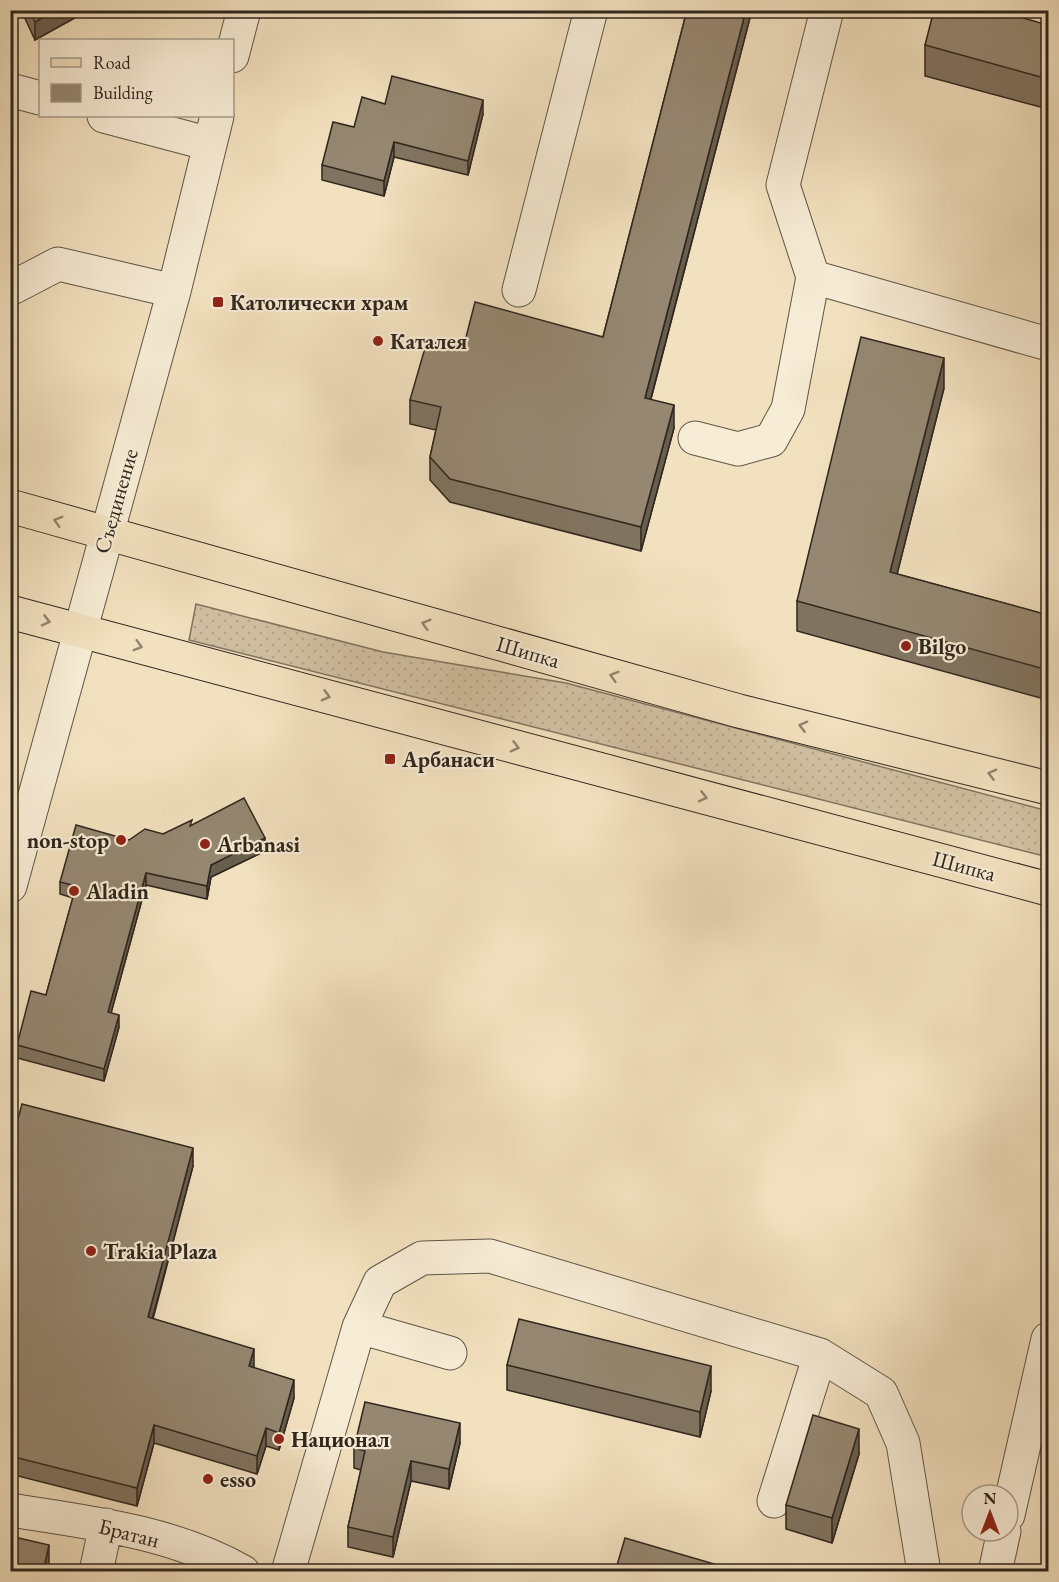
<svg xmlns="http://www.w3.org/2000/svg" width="1059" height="1582" viewBox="0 0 1059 1582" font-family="'EB Garamond',serif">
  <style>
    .grass { fill: url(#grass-dots); stroke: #807460; stroke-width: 1.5 }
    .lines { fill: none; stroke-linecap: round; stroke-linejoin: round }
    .minor-casing { stroke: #605546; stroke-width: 35 }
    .major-casing { stroke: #30261d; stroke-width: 35 }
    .minor { stroke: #f7ecd5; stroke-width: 33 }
    .major { stroke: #f2e1bf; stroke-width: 33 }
    .wall { fill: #807461; stroke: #30261d; stroke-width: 1.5 }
    .shaded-wall { fill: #685e4f; stroke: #30261d; stroke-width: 1.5 }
    .building { fill: #958771; stroke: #30261d; stroke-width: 1.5 }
    .oneway { stroke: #91846e }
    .poi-dot { fill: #8f2418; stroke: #f7ecd5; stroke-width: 2 }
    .labels { text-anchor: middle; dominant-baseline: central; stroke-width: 4.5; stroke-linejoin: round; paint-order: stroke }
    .poi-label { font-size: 22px; font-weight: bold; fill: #30261d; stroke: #f7ecd5; text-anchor: start }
    .street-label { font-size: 22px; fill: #30261d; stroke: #f7ecd5 }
  </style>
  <defs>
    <pattern id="grass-dots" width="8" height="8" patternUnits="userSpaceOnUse" patternTransform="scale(1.5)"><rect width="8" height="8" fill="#d1c1a3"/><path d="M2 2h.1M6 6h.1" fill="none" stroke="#b4a68c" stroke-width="1.8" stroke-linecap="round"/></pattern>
  </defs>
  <rect width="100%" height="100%" fill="#f2e1bf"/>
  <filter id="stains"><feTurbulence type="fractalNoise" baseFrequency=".00333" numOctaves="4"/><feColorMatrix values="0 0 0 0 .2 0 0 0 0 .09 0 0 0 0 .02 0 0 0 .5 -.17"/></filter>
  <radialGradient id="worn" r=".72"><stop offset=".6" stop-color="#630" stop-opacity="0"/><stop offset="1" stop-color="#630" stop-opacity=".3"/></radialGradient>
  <!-- grass -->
  <path class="grass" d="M196,604L383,652L566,683L1048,811V857L189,640Z"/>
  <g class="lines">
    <defs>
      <path id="minor" d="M827,10L783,185L813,277L1048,344
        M232,56L244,10
        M10,90L40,98
        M104,116L210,144
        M10,289L58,264L174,291
        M519,290L591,10
        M695,438L738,449L771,440L788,409L813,277
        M10,886L174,291L217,116
        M359,1327L450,1353
        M774,1501L820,1355
        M10,1510C88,1522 174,1532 243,1572
        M1008,1515L1048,1339
        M96,1572L106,1525
        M288,1572L359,1327L380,1282L422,1258L490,1256L820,1355L881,1393L903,1443L924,1572
        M995,1572L1004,1531"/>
      <path id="major" d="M10,506L739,711L1048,788
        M10,612L1048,889"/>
    </defs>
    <!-- minor casing -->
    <use href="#minor" class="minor-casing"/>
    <!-- major casing -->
    <use href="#major" class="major-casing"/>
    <!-- minor -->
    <use href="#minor" class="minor"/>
    <!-- major -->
    <use href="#major" class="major"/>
  </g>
  <!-- wall -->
  <path class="wall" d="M21,10H89L35,40Z
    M687,10H752L651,399L674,428L641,551L450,502L430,480V457L436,430L410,424V400L463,349L603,337Z
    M1048,25V109L925,76V45Z
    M385,104L483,114L468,175L394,157L384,196L322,180V165L354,127Z
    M944,388L897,574L1048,615V700L797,631V601Z
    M192,825L265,851L211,877L207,899L146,885L111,1013L119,1027L104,1081L17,1058V1045L46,995L73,898L60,894V882L129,840L163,834Z
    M10,1148L193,1166L153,1319L254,1368L294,1398L279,1450L266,1446L257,1474L154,1443L137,1506L10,1474Z
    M507,1365L711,1391L700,1437L507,1390Z
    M460,1443L449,1489L411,1481L393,1557L348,1547V1527L361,1470L354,1468V1448Z
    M859,1454L832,1543L786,1529V1505Z"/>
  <!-- shaded-wall -->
  <path class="shaded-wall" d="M55,10H89L35,40V22Z
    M746,10H752L645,421V398Z
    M483,100V114L468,175V161Z
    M394,142V157L384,196V181Z
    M944,358V388L890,602V572Z
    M674,405V428L641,551V527Z
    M265,838V851L211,877L207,899V886L211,865Z
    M146,873V885L108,1024V1012Z
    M119,1015V1027L104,1081V1069Z
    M193,1148V1166L148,1335V1317Z
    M254,1349V1367L249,1384V1366Z
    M711,1366V1391L700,1437V1412Z
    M294,1380V1398L279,1450V1433Z
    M460,1423V1443L449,1489V1469Z
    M154,1425V1443L137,1506V1488Z
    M266,1428V1446L257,1474V1456Z
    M859,1429V1454L832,1543V1518Z
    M411,1461V1481L393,1557V1537Z
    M49,1545V1563L47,1572H43Z"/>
  <!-- building -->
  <path class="building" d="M29,10H55L35,22Z
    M687,10H746L645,398L674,405L641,527L450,479L430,457L441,407L410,400L427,341L463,349L475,302L603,337Z
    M934,10H995L1048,25V79L925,45Z
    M392,76L483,100L468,161L394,142L384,181L322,165L333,122L354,127L362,97L385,104Z
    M861,337L944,358L890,572L1048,615V670L797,601Z
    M244,798L265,838L211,865L207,886L146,873L108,1012L119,1015L104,1069L17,1045L31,991L46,995L76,886L60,882L76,825L129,840L145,829L163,834L192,820L190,826Z
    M22,1104L193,1148L148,1317L254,1349L249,1366L294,1380L279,1433L266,1428L257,1456L154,1425L137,1488L10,1456V1148Z
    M519,1319L711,1366L700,1412L507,1365Z
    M365,1402L460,1423L449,1469L411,1461L393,1537L348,1527L365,1451L354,1448Z
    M813,1415L859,1429L832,1518L786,1505Z
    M10,1536L49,1545L43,1572H10Z
    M625,1538L721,1566L720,1572H615Z"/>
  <!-- one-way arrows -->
  <defs><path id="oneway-chevron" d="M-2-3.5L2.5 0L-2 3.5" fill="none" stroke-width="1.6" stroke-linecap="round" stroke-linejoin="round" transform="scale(1.5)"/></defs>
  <g class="oneway">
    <use href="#oneway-chevron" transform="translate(58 521) rotate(-164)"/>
    <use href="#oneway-chevron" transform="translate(46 621) rotate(14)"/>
    <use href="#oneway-chevron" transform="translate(426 624) rotate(-164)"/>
    <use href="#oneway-chevron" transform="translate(138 646) rotate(16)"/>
    <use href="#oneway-chevron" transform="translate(614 676) rotate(-164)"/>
    <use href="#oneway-chevron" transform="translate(326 696) rotate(15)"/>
    <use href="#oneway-chevron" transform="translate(803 726) rotate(-166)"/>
    <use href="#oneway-chevron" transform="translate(515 747) rotate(15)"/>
    <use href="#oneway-chevron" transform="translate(992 774) rotate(-166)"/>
    <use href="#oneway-chevron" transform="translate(703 797) rotate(15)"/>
  </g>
  <!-- markers -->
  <g class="poi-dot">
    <rect x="212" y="296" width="12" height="12" rx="3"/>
    <circle cx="378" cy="341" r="6"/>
    <circle cx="906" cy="646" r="6"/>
    <rect x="384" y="753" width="12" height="12" rx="3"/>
    <circle cx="121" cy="840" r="6"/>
    <circle cx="205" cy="844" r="6"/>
    <circle cx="74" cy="891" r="6"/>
    <circle cx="91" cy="1251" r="6"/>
    <circle cx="279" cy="1439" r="6"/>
    <circle cx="208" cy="1479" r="6"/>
  </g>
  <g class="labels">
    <!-- poi labels -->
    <g class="poi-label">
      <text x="230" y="302">Католически храм</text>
      <text x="390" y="341">Каталея</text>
      <text x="918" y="646">Bilgo</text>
      <text x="402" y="759">Арбанаси</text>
      <text x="109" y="840" text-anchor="end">non-stop</text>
      <text x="217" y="844">Аrbanasi</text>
      <text x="86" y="891">Аladin</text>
      <text x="103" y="1251">Trakia Plaza</text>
      <text x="291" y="1439">Национал</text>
      <text x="220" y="1479">esso</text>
    </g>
    <!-- street labels -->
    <g class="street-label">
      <text transform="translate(116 501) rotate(-74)">Съединение</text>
      <text transform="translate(528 652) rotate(16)">Шипка</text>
      <text transform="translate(964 866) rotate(15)">Шипка</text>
      <text transform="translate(129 1533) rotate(14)">Братан</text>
    </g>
  </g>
  <!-- margin -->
  <rect width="1059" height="1582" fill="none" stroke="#f2e1bf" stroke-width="36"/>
  <rect x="12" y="12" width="1035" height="1558" fill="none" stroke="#30261d" stroke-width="3"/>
  <rect x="18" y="18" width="1023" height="1546" fill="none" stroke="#30261d" stroke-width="1.5"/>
  <!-- legend -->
  <rect x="39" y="39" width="195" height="78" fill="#f7ecd5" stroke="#a79d8b" stroke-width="1.5"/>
  <rect x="51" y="58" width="30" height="9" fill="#f2e1bf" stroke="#a79d8b" stroke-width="1.5"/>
  <text x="93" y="69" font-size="18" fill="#30261d">Road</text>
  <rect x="51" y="84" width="30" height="18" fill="#958771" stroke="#a79d8b" stroke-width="1.5"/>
  <text x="93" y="99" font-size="18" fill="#30261d">Building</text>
  <!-- north arrow -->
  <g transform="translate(990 1513)"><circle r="28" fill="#f7ecd5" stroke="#a79d8b" stroke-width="1.5"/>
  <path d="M0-4.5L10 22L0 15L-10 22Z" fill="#8f2418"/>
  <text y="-9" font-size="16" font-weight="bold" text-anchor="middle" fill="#30261d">N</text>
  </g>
  <rect width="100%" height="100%" filter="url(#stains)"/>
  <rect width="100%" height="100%" fill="url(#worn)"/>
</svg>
